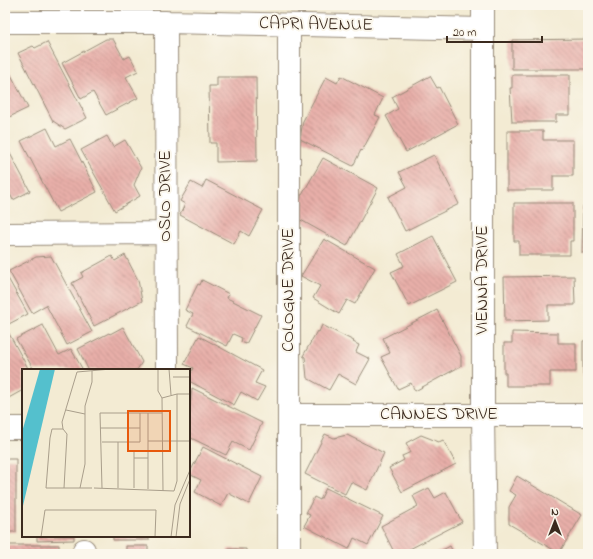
<svg xmlns="http://www.w3.org/2000/svg" width="593" height="559" viewBox="0 0 593 559" font-family="'Indie Flower',sans-serif">
  <style>
    .building { fill: url(#building-back-hatch) }
    .lines { fill: none; stroke-linecap: round; stroke-linejoin: round }
    .minor-casing { stroke: #978a78; stroke-width: 24 }
    .minor { stroke: #fff; stroke-width: 22 }
    .labels { text-anchor: middle; dominant-baseline: central; stroke-width: 4; stroke-linejoin: round; paint-order: stroke }
    .street-label { font-size: 18px; fill: #3b2a1e; stroke: #fbf7ec }
    .inset-road { fill: none; stroke: #a99e8b; stroke-width: 1 }
    .view { fill: #e8590c; fill-opacity: 0.15; stroke: #e8590c; stroke-width: 2 }
    .inset-edge { fill: none; stroke: #3b2a1e; stroke-width: 2 }
  </style>
  <defs>
    <pattern id="building-back-hatch" width="6" height="6" patternUnits="userSpaceOnUse"><rect width="6" height="6" fill="#e8afa9"/><path d="M-1 5l2 2M0 0l6 6M5-1l2 2" fill="none" stroke="#bd8f89"/></pattern>
  </defs>
  <rect width="100%" height="100%" fill="#fbf7ec"/>
  <filter id="ink" filterUnits="userSpaceOnUse"><feTurbulence type="fractalNoise" baseFrequency=".025" numOctaves="2"/><feDisplacementMap in="SourceGraphic" scale="8" xChannelSelector="R" yChannelSelector="G"/><feConvolveMatrix kernelMatrix="1 2 1 2 8 2 1 2 1" color-interpolation-filters="sRGB"/></filter>
  <filter id="wash" filterUnits="userSpaceOnUse"><feTurbulence type="fractalNoise" baseFrequency=".012" numOctaves="4" result="noise"/><feDisplacementMap in="SourceGraphic" scale="16" xChannelSelector="R" yChannelSelector="G"/><feGaussianBlur stdDeviation="0.9" result="paint"/><feColorMatrix in="noise" values="0 0 0 0 0 0 0 0 0 0 0 0 0 0 0 0 0 1.4 0 .05"/><feComposite in="paint" operator="in"/></filter>
  <g filter="url(#wash)">
    <rect width="100%" height="100%" fill="#f3ebd3"/>
    <g id="blocks">
      <!-- building -->
      <path class="building" d="M106,39H113L124,59L130,56L138,71L126,77L138,98L106,115L93,92L81,99L62,63Z
        M588,39V69H512V40Z
        M47,42L87,118L65,129L53,121L18,53L33,46L35,48Z
        M5,63L28,108L5,119Z
        M512,75H570V115H556V122H512L510,88H512Z
        M341,76L383,98L375,115L380,117L362,151L361,150L353,166L300,139L303,121L326,77L337,83Z
        M430,76L437,88L439,87L458,124L406,152L386,116L398,109L392,97Z
        M217,77H256L257,161L216,162V143H210L209,86H217Z
        M47,128L56,146L70,139L97,192L58,212L21,141Z
        M507,131H543V140H573V176H553V190H507Z
        M107,136L113,147L125,140L141,168L134,185L140,196L115,211L81,150Z
        M5,144L30,191L13,200L10,194L5,197Z
        M434,155L459,204L405,231L388,197L407,187L399,172Z
        M323,158L378,188L347,246L299,219L301,195H302Z
        M206,180L263,210L249,236L241,231L234,244L180,215L185,204L180,201L191,182L202,188Z
        M514,203H573V241H570V255H519V241H514Z
        M583,206H588V253H582Z
        M433,236L457,282L409,306L391,272L404,266L398,254Z
        M324,239L375,268L355,304L347,300L339,314L313,298L320,286L301,276Z
        M125,255L138,280L142,301L94,326L72,283L83,277L81,273L112,256L115,261Z
        M51,256L92,332L67,345L46,305L32,313L9,271L36,257Z
        M5,273L28,314L5,326Z
        M574,276L575,305H548V320L505,321L504,277Z
        M202,280L229,294L227,298L261,315L246,344L241,342L242,338L233,334L227,346L187,326L193,314L185,310L198,284L200,285Z
        M437,310L461,356V366L415,391L411,383L398,389L381,357L390,353L383,338Z
        M43,325L59,355L71,349L83,370H34L16,339Z
        M322,325L354,341L353,342L359,345L356,352L370,359L356,384L338,374L329,390L307,378L305,357L303,356L317,331L319,332Z
        M123,327L142,362L137,370H86L88,369L78,349L109,333L110,334Z
        M7,330L29,370H23V390L5,400V331Z
        M512,332L558,333V343H576V372H550V386H506V373H504V343H512Z
        M199,336L262,370L255,383L265,387L257,401L241,392L234,405L189,381V376L193,368L184,364Z
        M588,340V375H583V341Z
        M192,388L262,423L249,450L233,442L226,455L189,437V417Z
        M325,434L334,438L347,435L384,453L367,490L351,482L345,494L305,474Z
        M421,435L439,442L443,440L456,464L402,492L389,468L404,460L402,456L411,452L406,443Z
        M203,447L262,477L249,504L228,493L221,506L195,492L201,480L189,474Z
        M5,459H16V532H5Z
        M517,476L582,515L559,553L509,524V507L516,495L509,491Z
        M326,488L383,516L368,545L354,538L349,549L304,526L310,515L306,513L314,497L320,500Z
        M429,488L435,498L446,492L462,522L400,554H395L381,526L418,506L413,496Z
        M37,536H74V540L37,541Z
        M113,536H149V540H113Z
        M5,545H59V554H5Z
        M126,546H148V554H126Z
        M450,546L454,554H435Z
        M228,549H246V554H228Z
        M164,551H195V554H164Z"/>
    </g>
  </g>
  <g filter="url(#ink)">
    <use href="#blocks" fill-opacity="0" stroke="#978a78" stroke-width="1"/>
    <g class="lines">
      <defs>
        <path id="minor" d="M483,5V415L485,554
          M5,22H166L483,29
          M166,22L167,370
          M289,25V554
          M5,234L166,233
          M289,415H588
          M5,428H23
          M84,550V554"/>
      </defs>
      <!-- minor casing -->
      <use href="#minor" class="minor-casing"/>
      <!-- minor -->
      <use href="#minor" class="minor"/>
    </g>
  </g>
  <g class="labels">
    <!-- street labels -->
    <g class="street-label">
      <text transform="translate(316 25) rotate(1)">CAPRI AVENUE</text>
      <text transform="translate(166 196) rotate(-90)">OSLO DRIVE</text>
      <text transform="translate(483 280) rotate(-90)">VIENNA DRIVE</text>
      <text transform="translate(289 290) rotate(-90)">COLOGNE DRIVE</text>
      <text x="439" y="415">CANNES DRIVE</text>
    </g>
  </g>
  <!-- overview -->
  <g transform="translate(22 369)">
    <rect width="168" height="168" fill="#f3ebd3"/>
    <path d="M18,0H33L0,141V63Z" fill="#54c0cd"/>
    <path class="inset-road" d="M136,0V22L140,29L141,122M147,0L149,26M151,8H168M140,29L155,25H168M44,41L63,45M126,44V120M78,59H118M41,60L45,65L42,119M126,72H168M80,73H118V44M112,81V119M112,89H126M58,119L63,95V37L70,13V2M70,119H24L28,69L30,60H41L40,53L55,3L89,0M72,119L152,122L155,112V25M80,119L78,44H140M96,119V73M19,168L23,141H134L133,168M112,168H133M149,168L153,136L168,101M154,168L158,135L168,110"/>
    <path class="view" d="M106,42H148V82H106Z"/>
    <rect width="168" height="168" class="inset-edge"/>
  </g>
  <!-- margin -->
  <rect width="593" height="559" fill="none" stroke="#fbf7ec" stroke-width="20"/>
  <!-- north arrow -->
  <g transform="translate(555 521)" stroke="#fbf7ec" stroke-width="3" paint-order="stroke">
  <path d="M0-3L7 15L0 10L-7 15Z" fill="#3b2a1e"/>
  <text y="-6" font-size="11" font-weight="bold" text-anchor="middle" fill="#3b2a1e">N</text>
  </g>
  <!-- scale -->
  <path d="M447 36v6h95v-6" fill="none" stroke="#3b2a1e" stroke-width="2"/>
  <text x="453" y="36" font-size="12" fill="#3b2a1e" stroke="#fbf7ec" stroke-width="3" paint-order="stroke">20 m</text>
</svg>
